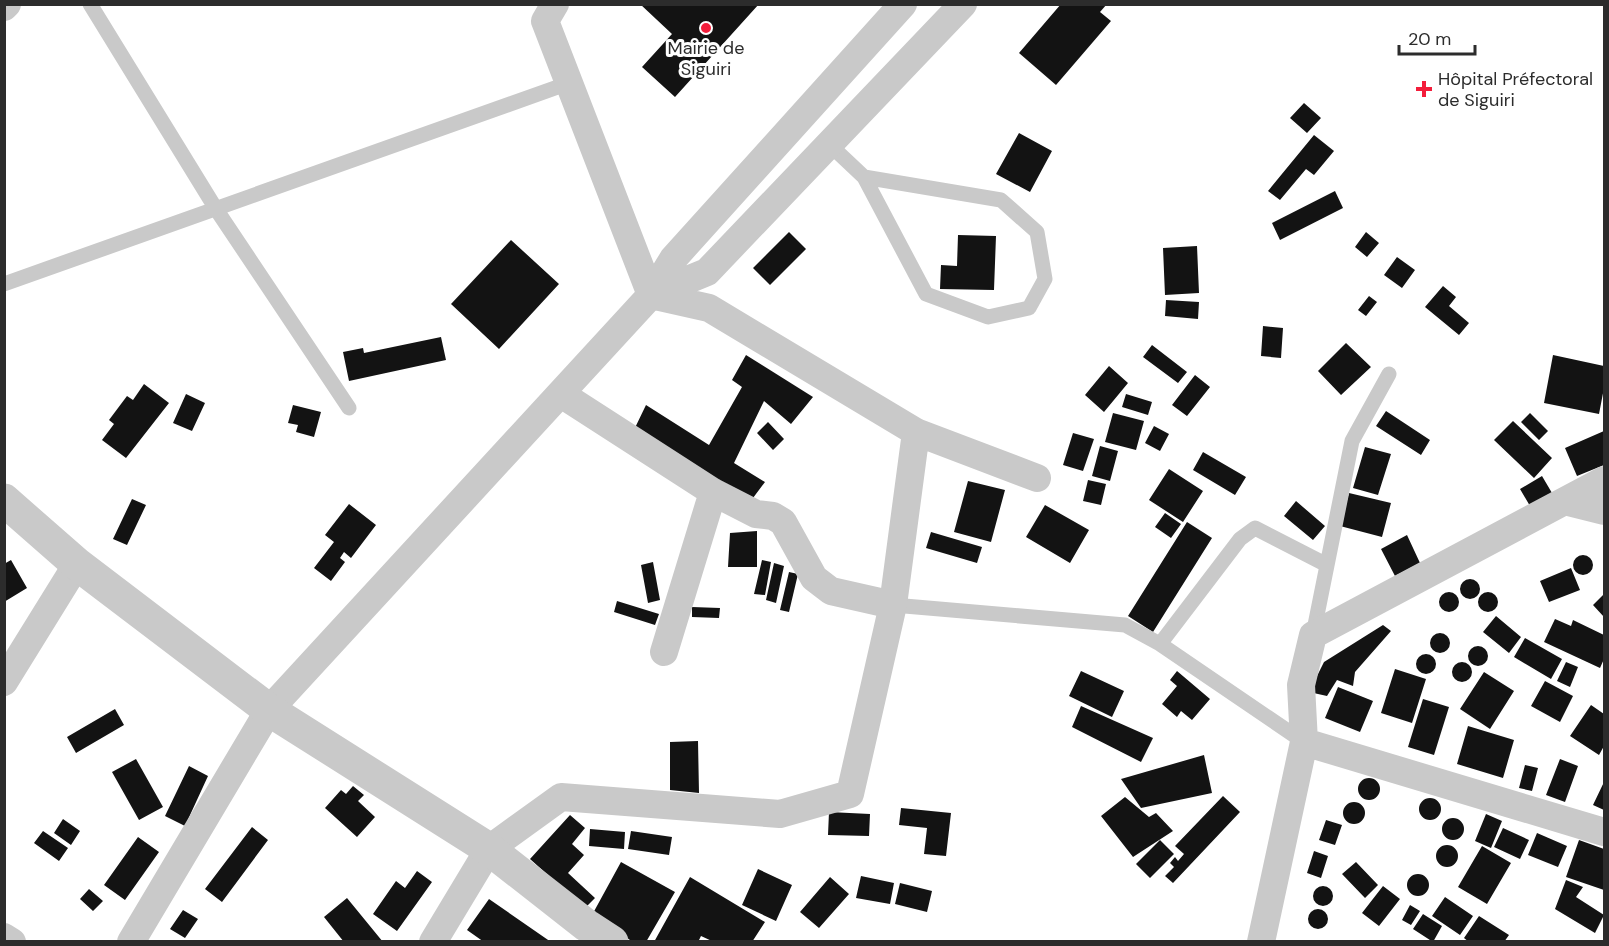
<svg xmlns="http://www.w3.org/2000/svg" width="1609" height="946" viewBox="0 0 1609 946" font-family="'DM Sans',sans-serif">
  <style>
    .building { fill: #131313 }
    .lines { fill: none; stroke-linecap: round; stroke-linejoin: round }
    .service { stroke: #c9c9c9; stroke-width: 15 }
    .minor { stroke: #c9c9c9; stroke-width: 28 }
    .tertiary { stroke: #c9c9c9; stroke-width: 33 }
    .poi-dot { fill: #f31d3b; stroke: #fff; stroke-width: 2 }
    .labels { text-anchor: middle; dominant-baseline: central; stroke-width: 6; stroke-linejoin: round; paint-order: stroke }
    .poi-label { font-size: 18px; fill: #2c2c2c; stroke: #fff }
  </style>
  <rect width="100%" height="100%" fill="#fff"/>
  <!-- building -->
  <path class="building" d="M640,4H759L675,97L642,67L672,34Z
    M1061,4H1107L1100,12L1111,21L1056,85L1019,53Z
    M1304,103L1321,118L1307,133L1290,118Z
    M1019,133L1052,151L1030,192L996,174Z
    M1314,135L1334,151L1314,175L1306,169L1280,200L1268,191Z
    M1335,191L1343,208L1280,240L1272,223Z
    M789,232L806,249L770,285L753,268Z
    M1366,232L1379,243L1367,257L1355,247Z
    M958,235L996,236L994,290L940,289L941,265L957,266Z
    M511,240L559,284L499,349L451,304Z
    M1197,246L1199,293L1165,295L1163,248Z
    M1397,257L1415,270L1402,288L1384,275Z
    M1443,286L1456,297L1449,306L1469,323L1459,335L1425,307Z
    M1369,296L1377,302L1366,316L1358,310Z
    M1166,300L1199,302L1198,319L1165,316Z
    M1263,326L1283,328L1281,358L1261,356Z
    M441,337L446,360L349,381L343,352L363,348L364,353Z
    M1346,343L1371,367L1341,395L1318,371Z
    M1152,345L1187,372L1178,383L1143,357Z
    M746,355L813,397L791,424L764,401L734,463L765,482L747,506L632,434L646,405L709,445L742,387L732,380Z
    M1553,355L1604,366V388L1599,414L1544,403Z
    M1109,366L1128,383L1104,412L1085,395Z
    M1195,375L1210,387L1187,416L1172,405Z
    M144,384L169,403L126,458L102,440L114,424L109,420L127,396L133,400Z
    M186,394L205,403L192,431L173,423Z
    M1126,394L1152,402L1148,415L1122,407Z
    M293,405L321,412L314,437L296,432L298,425L288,423Z
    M1386,411L1430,440L1421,455L1376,426Z
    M1113,413L1144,421L1136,450L1105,442Z
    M1530,413L1548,431L1539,440L1521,422Z
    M1513,421L1552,458L1534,478L1494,440Z
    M768,422L784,439L773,450L757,433Z
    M1154,426L1169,434L1160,451L1145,443Z
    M1604,431V465L1577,476L1565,448Z
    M1073,433L1094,439L1083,471L1063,465Z
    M1100,446L1118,451L1110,481L1092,476Z
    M1365,447L1391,454L1378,495L1353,488Z
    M1203,452L1246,477L1235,495L1193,470Z
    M1169,469L1203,491L1183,522L1149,500Z
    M1542,476L1552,493L1530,506L1520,489Z
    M1088,480L1106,484L1101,505L1083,501Z
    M968,481L1005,490L991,542L954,532Z
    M1349,493L1391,503L1382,537L1340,526Z
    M132,499L146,505L127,545L113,539Z
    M1296,501L1325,526L1313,540L1284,516Z
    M349,504L376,525L351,558L344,552L340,558L345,562L331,581L314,568L334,542L325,535Z
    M1045,505L1089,530L1070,563L1026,537Z
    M1165,513L1181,524L1171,538L1155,527Z
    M1187,522L1212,538L1153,632L1128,616Z
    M757,531V567H728L730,533Z
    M931,532L982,547L977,563L926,548Z
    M1407,535L1420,563L1395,576L1381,549Z
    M1573 565a10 10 0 1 1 20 0a10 10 0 1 1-20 0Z
    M11,560L27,588L4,602V564Z
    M762,560L771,562L765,595L754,594Z
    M653,562L660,600L648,603L641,565Z
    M774,563L784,566L776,603L766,600Z
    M1571,568L1580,590L1549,602L1540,581Z
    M789,572L798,574L789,612L780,610Z
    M1460 589a10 10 0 1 1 20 0a10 10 0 1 1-20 0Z
    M1439 602a10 10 0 1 1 20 0a10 10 0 1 1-20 0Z
    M1478 602a10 10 0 1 1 20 0a10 10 0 1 1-20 0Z
    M1604,594V617L1593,605Z
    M617,601L659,614L655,625L614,612Z
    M692,607L720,608L719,618L692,617Z
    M1496,616L1521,637L1509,653L1483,632Z
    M1555,619L1571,626L1573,620L1604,635V659L1600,668L1544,642Z
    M1383,625L1391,631L1355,672L1353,686L1337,680L1327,696L1309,692L1324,662Z
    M1430 643a10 10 0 1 1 20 0a10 10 0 1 1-20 0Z
    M1525,638L1562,659L1551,679L1514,657Z
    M1468 656a10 10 0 1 1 20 0a10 10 0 1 1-20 0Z
    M1416 664a10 10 0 1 1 20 0a10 10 0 1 1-20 0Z
    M1566,662L1578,667L1570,687L1557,681Z
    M1452 672a10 10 0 1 1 20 0a10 10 0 1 1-20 0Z
    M1395,669L1426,679L1412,723L1381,713Z
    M1081,671L1124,691L1112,717L1069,696Z
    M1177,671L1210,699L1192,720L1181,711L1177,717L1162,704L1177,686L1170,680Z
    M1484,672L1514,691L1490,729L1460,709Z
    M1545,681L1573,696L1560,722L1531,706Z
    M1338,687L1373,701L1360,732L1325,718Z
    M1423,699L1449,707L1434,755L1408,747Z
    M1591,705L1604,714V746L1599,755L1570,736Z
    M1081,706L1153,738L1141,762L1072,727Z
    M115,709L124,725L76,753L67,737Z
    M1468,726L1514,740L1503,778L1457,764Z
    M698,741L699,793L670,790V742Z
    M1204,755L1212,793L1141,808L1121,779Z
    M136,759L163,807L139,820L112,772Z
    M1560,759L1578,766L1565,802L1546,795Z
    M1525,765L1538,768L1532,791L1519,788Z
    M189,766L208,776L185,826L165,816Z
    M1358 789a11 11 0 1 1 22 0a11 11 0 1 1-22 0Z
    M1604,782V810L1593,805Z
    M353,786L364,795L358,801L375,817L357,837L325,808L341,790L346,794Z
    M1223,796L1240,812L1173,883L1165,876L1174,867L1170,863L1175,857L1178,861L1184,854L1175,846Z
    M1125,797L1149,817L1156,813L1173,831L1133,857L1101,816Z
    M1419 809a11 11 0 1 1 22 0a11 11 0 1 1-22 0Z
    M1343 813a11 11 0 1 1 22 0a11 11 0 1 1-22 0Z
    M901,808L951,813L946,856L924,854L927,828L899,825Z
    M829,812L870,814L869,836L828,835Z
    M1486,814L1502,821L1491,848L1475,841Z
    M570,815L585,828L572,844L584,855L568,873L595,898L585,908L530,859Z
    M1442 829a11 11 0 1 1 22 0a11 11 0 1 1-22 0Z
    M63,819L80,831L71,845L54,833Z
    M1326,820L1342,825L1335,845L1319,840Z
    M252,827L268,840L222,902L205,889Z
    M1503,828L1529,840L1520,859L1494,847Z
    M590,829L625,832L624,849L589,846Z
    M43,831L68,848L59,861L34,843Z
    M631,831L672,837L669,855L628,849Z
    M1537,833L1567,846L1558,867L1528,855Z
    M138,837L159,852L125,900L104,885Z
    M1160,840L1174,854L1150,878L1136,864Z
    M1579,840L1604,849V890L1566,877Z
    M1436 856a11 11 0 1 1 22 0a11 11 0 1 1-22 0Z
    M1482,846L1511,863L1487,904L1458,887Z
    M1314,851L1328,856L1321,878L1307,873Z
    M621,862L675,892L646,942H633L592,915Z
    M1356,862L1378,885L1365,898L1342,874Z
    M758,869L792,885L776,921L742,905Z
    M417,871L432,882L397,931L373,914L396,881L405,888Z
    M1407 885a11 11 0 1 1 22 0a11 11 0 1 1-22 0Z
    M861,876L894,883L890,904L856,898Z
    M690,877L765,922L752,942H714L701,936L698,942H654Z
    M830,877L849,894L819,928L800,912Z
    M1566,880L1583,887L1576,897L1604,915L1595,933L1555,909Z
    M900,883L932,891L927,912L895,904Z
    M1383,886L1400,899L1379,926L1362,913Z
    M1313 896a10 10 0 1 1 20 0a10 10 0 1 1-20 0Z
    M89,889L103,901L93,911L80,899Z
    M1445,897L1473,916L1460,935L1432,916Z
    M347,898L383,942H344L324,917Z
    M489,899L551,942H484L467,930Z
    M1410,905L1420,911L1411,925L1402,920Z
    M1308 919a10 10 0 1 1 20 0a10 10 0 1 1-20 0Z
    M183,910L198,919L185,938L170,929Z
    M1423,914L1442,926L1433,942L1413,929Z
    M1479,916L1509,935L1504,942H1469L1464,938Z"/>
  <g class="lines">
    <!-- service -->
    <path class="service" d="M90,4L216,209L349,408
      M829,144L864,177L926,294L988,317L1029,308L1045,279L1037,232L1001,200L864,177
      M4,284L569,83
      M893,605L1125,625L1160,644L1304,742
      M1313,635L1352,441L1389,374
      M1160,644L1240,539L1255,528L1327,565"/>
    <!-- minor -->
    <path class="minor" d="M555,4L545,21L651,295
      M4,7L7,4
      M651,295L707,272L963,4
      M651,295L709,308L916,432L1037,478
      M561,394L713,492L756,514L773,516L783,522L814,578L831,591L893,605
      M1568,502L1604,511
      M664,652L713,492
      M4,682L77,564
      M1304,742L1604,832
      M4,937L12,942
      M131,942L269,710L651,295L673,259L903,4
      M433,942L489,849L561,797L780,814L850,794L893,605L916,432
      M1261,942L1304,742L1301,685L1313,635L1604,480"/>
    <!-- tertiary -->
    <path class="tertiary" d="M4,500L77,564L269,710L489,849L586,925L612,942"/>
  </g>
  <!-- markers -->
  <g class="poi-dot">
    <circle cx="706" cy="28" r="6"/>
    <path d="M1421 80h6v6h6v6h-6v6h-6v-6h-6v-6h6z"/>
  </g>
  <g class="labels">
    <!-- poi labels -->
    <g class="poi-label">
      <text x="706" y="48">Mairie de<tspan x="706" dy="21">Siguiri</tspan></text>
      <text x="1438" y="79" text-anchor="start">Hôpital Préfectoral<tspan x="1438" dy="21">de Siguiri</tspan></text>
    </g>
  </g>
  <!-- border -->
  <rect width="1609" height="946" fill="none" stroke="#2c2c2c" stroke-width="12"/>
  <!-- scale -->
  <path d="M1399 45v9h76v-9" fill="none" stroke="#2c2c2c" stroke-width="3"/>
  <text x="1408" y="45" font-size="18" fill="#2c2c2c" stroke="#ffffff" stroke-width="4.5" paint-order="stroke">20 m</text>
</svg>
